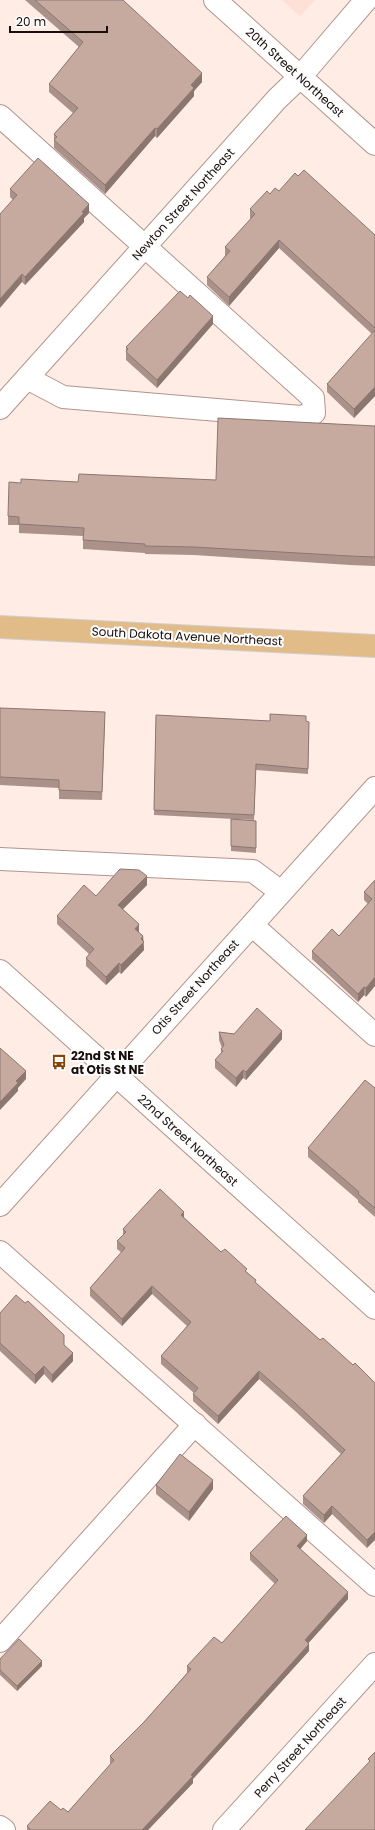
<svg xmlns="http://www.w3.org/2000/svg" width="375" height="1830" viewBox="0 0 375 1830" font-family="Poppins,sans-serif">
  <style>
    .built { fill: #fee0d5 }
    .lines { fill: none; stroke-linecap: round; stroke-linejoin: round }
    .minor-casing { stroke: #b0958b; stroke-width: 24 }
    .major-casing { stroke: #d1cfce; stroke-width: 24 }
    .minor { stroke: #fff; stroke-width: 22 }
    .major { stroke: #e1bc89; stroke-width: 22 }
    .wall { fill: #aa928a }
    .shaded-wall { fill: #8b7770 }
    .building { fill: #c6aaa0; stroke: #8b7770 }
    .labels { text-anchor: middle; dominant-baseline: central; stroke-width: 4; stroke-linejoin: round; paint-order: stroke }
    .street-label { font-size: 12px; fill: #180e0b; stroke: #fdfdfd }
    .poi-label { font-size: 12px; font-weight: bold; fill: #180e0b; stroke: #fdfdfd; text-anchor: start }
  </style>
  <rect width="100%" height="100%" fill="#feece5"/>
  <!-- built -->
  <path class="built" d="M282,0H315L300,16Z"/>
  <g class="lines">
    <defs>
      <path id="minor" d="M215,0L375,144
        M0,116L313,398L314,413L301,417L63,397L27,378
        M0,408L277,99L301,76L366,0
        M0,859L253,871L281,892
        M252,925L375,1035
        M0,971L375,1308
        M0,1205L375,788
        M0,1252L375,1585
        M0,1641L195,1424
        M0,1827L4,1830
        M224,1830L375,1664"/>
      <path id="major" d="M0,627L375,646"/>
    </defs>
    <!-- minor casing -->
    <use href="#minor" class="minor-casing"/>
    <!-- major casing -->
    <use href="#major" class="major-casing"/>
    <!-- minor -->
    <use href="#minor" class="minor"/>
    <!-- major -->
    <use href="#major" class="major"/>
  </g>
  <!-- wall -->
  <path class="wall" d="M25,0H123L202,82L194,91V96L157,138L155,136L105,194L54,148V134L73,113L49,92V84L79,47Z
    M298,176L375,235V396L354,418L327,392V384L372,334L279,248L229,306L207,285V277L225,256V247L251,219L250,218V209L270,194L279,191Z
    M10,189L89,213L84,218V222L25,285L22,282L13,200L10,197Z
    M213,324L157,388L126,360V347Z
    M375,426V566L350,565L194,555L145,554V553L83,549V536L19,533V525H8V516L21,483L216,480Z
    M0,708L105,721L102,800L59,799V788L0,785Z
    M156,715L270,721H306L309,722L308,774L256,770L254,820L154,815Z
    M231,819L256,821V853L231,851Z
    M375,880L366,997L364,995L358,1002L312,959V951L339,936L368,904L364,900V892Z
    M147,885L123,909L139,933L143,936L144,950L121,974L119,972L106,985L86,966V958L89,954L57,924V916L96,896Z
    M219,1032L282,1039L246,1080L243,1078L236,1087L215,1068V1060L221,1053V1049L222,1048L219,1040Z
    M375,1088V1217L358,1202V1200L308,1157V1148Z
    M184,1218L221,1252L247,1272L256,1283L320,1340L372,1380L367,1548L332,1514L324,1523L303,1504V1496L341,1454L295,1411L259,1379L218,1424L193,1401V1394L194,1393L161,1364V1356L187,1326L152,1294L122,1326L90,1296V1288L122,1253L117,1249V1241L123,1235V1229Z
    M0,1313L64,1345L73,1361L52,1383L44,1374L35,1384L0,1351Z
    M156,1485L213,1489L189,1521L156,1494Z
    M307,1541L300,1549L348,1599L308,1643L309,1651L193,1779V1783L148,1830H27V1826L61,1810L68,1812L111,1764L110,1763V1756L144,1722L187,1673V1666L222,1643L275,1584L250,1560V1553Z
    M0,1659L42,1666L17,1691L0,1675Z"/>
  <!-- shaded-wall -->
  <path class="shaded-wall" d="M202,73V82L194,91V96L157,138V129L191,85Z
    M155,128V136L105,194V185Z
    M89,204V213L84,218V222L25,285V277Z
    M279,240V248L229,306V297Z
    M22,274V282L0,308V299Z
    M213,316V324L157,388V380Z
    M375,387V396L354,418V409Z
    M147,876V885L118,914V905Z
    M139,924V933L135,929Z
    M143,936L144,950L121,974V965Z
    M119,963V972L106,985V977Z
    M375,977V986L366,997V988Z
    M364,987V995L358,1002V994Z
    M282,1031V1039L246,1080V1072Z
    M243,1070V1078L236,1087V1078Z
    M26,1071V1079L18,1088V1091L0,1110V1102L16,1081Z
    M184,1212V1220L181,1215Z
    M152,1286V1294L122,1326V1319Z
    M73,1353V1361L52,1383V1375Z
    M44,1366V1374L35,1384V1375Z
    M259,1371V1379L218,1424V1416Z
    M213,1480V1489L189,1521V1512Z
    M332,1506V1514L324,1523V1515Z
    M375,1532V1540L367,1548V1540Z
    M307,1535V1541L297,1553V1546Z
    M348,1592V1599L305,1647V1640Z
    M309,1644V1651L193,1779V1783L148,1830H142L191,1775Z
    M42,1661V1666L17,1691V1686Z"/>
  <!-- building -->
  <path class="building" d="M35,0H123L202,73L191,85L194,88L157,129L155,128L105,185L54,140L57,137L54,134L78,108L49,84L83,42Z
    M38,158L89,204L82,212L84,213L25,277L22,274L0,299V214L17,195L10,189Z
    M304,170L375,235V328L279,240L229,297L207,277L230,251L225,247L255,214L250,209L267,191L270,194L275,188L279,191L295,173L298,176Z
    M180,291L188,298L190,295L213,316L157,380L126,352L128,349L126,347Z
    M375,330V387L354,409L327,384Z
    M218,418L375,426V557L350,556L194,547L145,546V544L83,540L84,528L19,524V517L8,516L9,482L21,483V479L78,482L79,474L216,480Z
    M0,708L105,712L102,792L59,790V780L0,777Z
    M270,714L306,716V721L309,722L308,769L256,764L254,815L154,810L156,715L270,721Z
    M231,819L256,821V848L231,846Z
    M120,869L139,870L147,876L118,905L139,924L135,929L143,936L141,939L144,942L121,965L119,963L106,977L86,958L94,949L57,916L84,885L96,896Z
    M375,880V977L366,988L364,987L358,994L312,951L332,929L339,936L372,899L364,892Z
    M257,1008L282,1031L246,1072L243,1070L236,1078L215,1060L223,1051L221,1049L224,1045L219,1032L234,1034Z
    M0,1048L26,1071L16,1081L18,1083L0,1102Z
    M365,1080L375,1088V1208L358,1194L359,1192L308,1148Z
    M160,1189L184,1212L181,1215L221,1252L225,1249L247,1269L245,1271L256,1280L255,1282L320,1340L323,1338L353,1365L355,1363L375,1383V1532L367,1540L332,1506L324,1515L303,1496L345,1450L295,1403L259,1371L218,1416L193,1394L198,1388L161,1356L191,1322L152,1286L122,1319L90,1288L125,1248L117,1241L126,1232L123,1229Z
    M16,1295L25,1303L28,1301L64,1335V1345L73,1353L52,1375L44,1366L35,1375L0,1343V1313Z
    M180,1454L213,1480L189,1512L156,1485Z
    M286,1516L307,1535L297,1546L348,1592L305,1640L309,1644L191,1775L193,1776L142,1830H31L27,1826L50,1801L61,1810L63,1808L68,1812L114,1760L110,1756L144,1722L191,1669L187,1666L214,1637L222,1643L278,1580L250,1553Z
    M19,1639L42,1661L17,1686L0,1670V1659Z
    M375,1752V1830H305L370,1761L368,1759Z"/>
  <!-- icons -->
  <defs>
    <symbol id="bus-bare" viewBox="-9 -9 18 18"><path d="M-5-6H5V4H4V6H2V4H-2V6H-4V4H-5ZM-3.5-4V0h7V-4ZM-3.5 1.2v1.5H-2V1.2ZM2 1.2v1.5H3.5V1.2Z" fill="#844606" stroke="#fdfdfd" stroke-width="2.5" paint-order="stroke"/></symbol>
  </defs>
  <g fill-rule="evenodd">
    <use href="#bus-bare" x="48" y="1051" width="22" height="22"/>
  </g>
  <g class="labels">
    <!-- street labels -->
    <g class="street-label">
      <text transform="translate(295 72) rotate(42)">20th Street Northeast</text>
      <text transform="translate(183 204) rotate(-48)">Newton Street Northeast</text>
      <text transform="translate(187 636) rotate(3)">South Dakota Avenue Northeast</text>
      <text transform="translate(195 987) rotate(-48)">Otis Street Northeast</text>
      <text transform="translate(188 1140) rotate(42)">22nd Street Northeast</text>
      <text transform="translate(300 1747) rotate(-48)">Perry Street Northeast</text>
    </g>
    <!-- poi labels -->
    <g class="poi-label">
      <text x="71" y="1055">22nd St NE<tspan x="71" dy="14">at Otis St NE</tspan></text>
    </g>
  </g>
  <!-- scale -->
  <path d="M10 26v6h97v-6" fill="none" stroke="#180e0b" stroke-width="2"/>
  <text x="16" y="26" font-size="12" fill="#180e0b" stroke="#fdfdfd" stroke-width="3" paint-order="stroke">20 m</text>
</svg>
